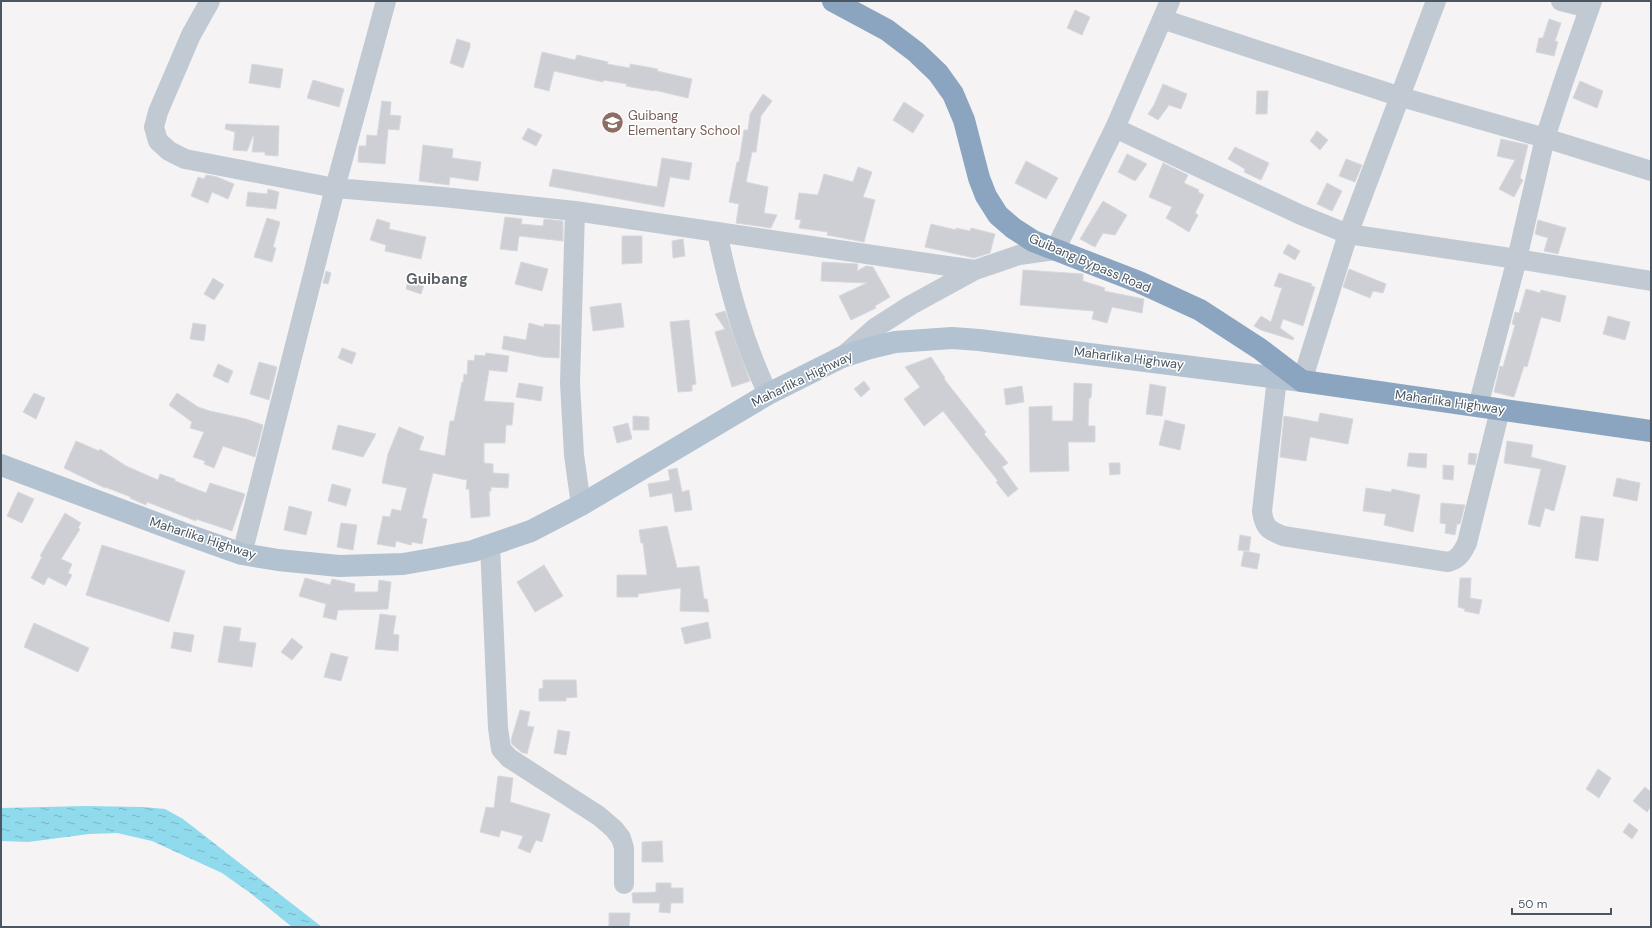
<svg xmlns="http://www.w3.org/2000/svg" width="1652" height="928" viewBox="0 0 1652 928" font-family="'DM Sans',sans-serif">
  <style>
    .water { fill: url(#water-ripples) }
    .building { fill: #cdcfd5; stroke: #d7d9de }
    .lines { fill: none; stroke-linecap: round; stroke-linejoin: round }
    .minor { stroke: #c1cad2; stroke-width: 20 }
    .major { stroke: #b3c2d1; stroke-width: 22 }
    .highway { stroke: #8ba5c1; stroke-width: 22 }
    .labels { text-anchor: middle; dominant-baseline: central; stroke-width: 3; stroke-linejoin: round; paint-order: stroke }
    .education-label { font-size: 13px; fill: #785e54; stroke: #fff; text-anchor: start }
    .street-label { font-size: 13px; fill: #4a5661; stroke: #fff }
    .quarter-label { font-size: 15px; font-weight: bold; fill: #5f6368; stroke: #fff }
  </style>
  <defs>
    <pattern id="water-ripples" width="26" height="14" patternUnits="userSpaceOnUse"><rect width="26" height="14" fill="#90daee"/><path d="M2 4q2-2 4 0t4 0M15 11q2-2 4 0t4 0" fill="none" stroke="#78b4c4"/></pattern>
  </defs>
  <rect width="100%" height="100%" fill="#f5f3f3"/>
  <!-- water -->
  <path class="water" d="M86,806L143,807L165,809L183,819L322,927H292L249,892L222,873L152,841L117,833L89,834L28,842L1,841V808Z"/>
  <!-- building -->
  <path class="building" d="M1075,10L1090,17L1082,35L1067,28Z
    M1549,19L1561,23L1555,41L1558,42L1554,56L1536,52L1539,38H1543Z
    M457,39L470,43V47L463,68L450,63Z
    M542,52L575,60L577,55L608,62L607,64L630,68V64L658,69L657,71L692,79L688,98L654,90V91L626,86L627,84L603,80V82L554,71L549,91L534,87Z
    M252,64L283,69L280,88L249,83Z
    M313,80L344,89L339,107L307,98Z
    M1580,81L1603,91L1597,108L1573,98Z
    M1163,84L1187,94L1181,109L1169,105L1158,120L1148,114L1154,105Z
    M1257,91H1268L1267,114H1256Z
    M763,94L772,101L761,116L756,152H752L746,182L768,187L764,213L777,215L771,228L736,223L739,204L729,202L737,162H739L744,130H748L750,114Z
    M382,101L391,102L390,115L401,116L399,130L388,129L385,164L358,162L359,146H366L367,135L377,136Z
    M904,102L924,115L913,133L893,120Z
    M226,124L279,126L278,156L265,155V152H252L254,137L253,136L247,151L233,150L235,132L225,129Z
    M528,128L542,135L536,146L522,139Z
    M1317,131L1328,140L1320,150L1310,141Z
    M1501,139L1528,145L1520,178L1523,180L1514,197L1499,189L1515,160L1497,156Z
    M423,145L453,149L452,158L481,162L478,181L450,177L449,185L419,181Z
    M1235,147L1269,163L1261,180L1244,172L1245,169L1228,159Z
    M1127,154L1147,164L1135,181L1118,172Z
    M662,158L692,163L689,180L670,177L664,207L549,186L553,169L657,187Z
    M1346,159L1362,165L1355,182L1339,176Z
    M1026,161L1058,178L1046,199L1015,183Z
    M1163,163L1188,175L1184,183L1199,190L1198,192L1204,195L1195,213L1198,215L1189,232L1166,218L1172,207L1149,197Z
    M858,167L872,172L863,197L875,200L864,242L827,235L828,232L799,228L801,220L795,219L799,193L818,195L824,174L853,182Z
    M206,175L217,177L234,184L228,199L212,192L208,203L191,196L198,177L204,179Z
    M1327,183L1342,191L1332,211L1317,204Z
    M268,189L279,192L276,209L246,206L248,192L267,194Z
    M1103,201L1127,215L1115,235L1103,233L1095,247L1080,239Z
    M505,217L522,219L521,224L543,226L544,219L563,221V241L519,236L517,251L500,249Z
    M267,218L280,222L273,247L276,248L272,262L254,257Z
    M377,219L390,223L389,229L426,237L421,259L385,251L386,245L370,240Z
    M1538,220L1566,228L1558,254L1544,251L1548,238L1535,234Z
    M931,224L956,230V228L970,231L971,228L995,234L990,253L974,258L925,247Z
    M622,236H642V263L622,264Z
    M683,239L685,256L673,258L672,241Z
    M1288,244L1300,251L1295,260L1283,253Z
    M521,262L548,269L542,291L515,284Z
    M822,262L858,264L857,271L866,266L873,267L890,297L875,306L876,308L851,320L839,296L867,283L821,281Z
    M1349,269L1386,284L1383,293L1373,291L1370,298L1343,287Z
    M1023,270L1083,274V281L1105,288L1104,291L1144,299L1142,313L1112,307L1107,323L1092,319L1094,311L1020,305Z
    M326,271L331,273L328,284L323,283Z
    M1279,273L1312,284L1311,286L1315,287L1303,326L1283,319L1280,328L1294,338L1293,340L1261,330L1254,326L1261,316L1271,322L1282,288L1274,286Z
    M409,277L425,281L421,294L406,289Z
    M213,278L224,285L214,300L204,294Z
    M1526,289L1540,293L1541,290L1566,296L1560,322L1541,317L1527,367L1524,366L1514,397L1494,392L1500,366L1503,367L1515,325L1512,324L1515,312L1519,313Z
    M621,303L624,327L593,331L590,307Z
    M725,311L750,381L732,387L715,332L725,329L715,314Z
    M1608,316L1630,322L1625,340L1603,334Z
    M689,320L696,384L692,385V391L678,392L670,322Z
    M193,323L206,325L204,341L190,339Z
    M529,323L544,327V324L560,325L559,358L542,357L502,349L504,336L526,340Z
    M342,348L356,353L352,364L338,358Z
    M486,353L509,356L507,372L489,370L484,401L514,403L512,425H506L505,443H484V463L493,464V473L509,474L508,488L491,487V491H489L490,516L471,518L469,489H466L467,480L433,473L422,518L427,519L422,544L412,542L411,545L396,541L395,547L377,544L383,516L390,517L392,509L401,511L407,488L382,483L388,454L399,427L424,437L419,450L445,456L450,421H454L462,382L463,383L464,374L467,375L468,360L474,361L475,355L485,356Z
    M931,357L945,378L944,379L986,432L984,434L1008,463L1002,467L1018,489L1008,497L996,482L998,481L943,411L924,426L904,399L920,387L905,367Z
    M259,362L277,367L269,400L250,394Z
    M218,364L233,371L228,383L213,376Z
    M864,381L870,389L861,397L854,389Z
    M519,383L543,387L541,401L516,397Z
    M1074,383L1092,384L1091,398H1089L1088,426H1095V442H1068L1069,471L1030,472L1029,407L1052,406V421H1073Z
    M1150,384L1166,387L1162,416L1146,414Z
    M1022,386L1024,402L1006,405L1004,389Z
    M34,393L45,398L36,419L23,412Z
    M177,393L198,407L210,411L246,419L263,425L255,457L223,446L214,468L204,464L205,461L193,457L204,432L190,428L192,422L169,405Z
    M1320,413L1353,419L1348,444L1310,437L1306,461L1280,457L1284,416L1318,422Z
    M633,416L649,417V430H633Z
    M1165,420L1185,425L1180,450L1159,445Z
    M628,423L632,439L617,443L613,427Z
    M338,425L376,434L363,457L332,449Z
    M76,441L99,451L100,449L126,466L158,480L160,474L175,479V481L206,493L210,483L245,494L232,531L196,519V521L147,502L146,505L130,498L131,497L105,487V488L64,468Z
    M1507,441L1533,445L1531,457L1566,466L1554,511L1545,508L1540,527L1528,524L1541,469L1504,463Z
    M1409,453L1427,454L1426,468L1407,466Z
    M1469,453L1477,454L1475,465L1468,464Z
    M1109,463H1120V474L1110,475Z
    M1443,465L1454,466L1453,480L1443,479Z
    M677,468L682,492L689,490L692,510L675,512L672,493L650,497L648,484L667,481L670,480L668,470Z
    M1617,478L1640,483L1637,501L1613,496Z
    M332,484L351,489L346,506L328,501Z
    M1366,488L1391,492L1392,489L1420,495L1413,532L1384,525L1386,514L1363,511Z
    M18,492L34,499L22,523L7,516Z
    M1441,503L1465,505L1460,524H1457L1455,535L1445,533L1446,524L1440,523Z
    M289,506L312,512L306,535L284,530Z
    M65,513L81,523L78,528L80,529L61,559L72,564L68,573L72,575L66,586L48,577L44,585L31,578L42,557L40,556Z
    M1581,516L1604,519L1598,561L1575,558Z
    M341,523L357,525L353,550L337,547Z
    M667,526L677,568L699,566L704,599H707L709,612L680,611L681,588L638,594V597H617V575H647L643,543H641L639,530Z
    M1240,535L1251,537L1249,551L1238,550Z
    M102,545L185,571L169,622L86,595Z
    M1244,551L1260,554L1257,569L1241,566Z
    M544,565L563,596L535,612L517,582Z
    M305,578L330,585L332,579L355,584L354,592H378L379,580L391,582L388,609L338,610L336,620L323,617L326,604L299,596Z
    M1460,578H1471L1470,598L1482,600L1479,614L1464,611L1465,609L1458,607Z
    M380,614L396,616L393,634L399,635L398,651L375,649Z
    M708,622L711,638L685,644L681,628Z
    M34,623L89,648L78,672L24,647Z
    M224,626L241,628L239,641L256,643L252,667L218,662Z
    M174,632L194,635L191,652L171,648Z
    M292,638L303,647L292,660L281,652Z
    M331,653L348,657L341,681L324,677Z
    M543,680H576L577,697L566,698V701H539V689L543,688Z
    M520,710L530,712L527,726L534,727L527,754L521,752L512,744L511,740Z
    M558,730L570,732L566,755L554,753Z
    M1598,769L1611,778L1599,798L1586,789Z
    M498,776L513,778L510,802L550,814L542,842L536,840L530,853L518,848L523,836L501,830L499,837L480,832L486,807L494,808Z
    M1645,787L1651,792V807L1647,812L1633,801Z
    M1629,823L1638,830L1632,839L1623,832Z
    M662,841L663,862H642V842Z
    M656,883H671V888H683V903H671L670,913L659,912L660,903H633L632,893L656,892Z
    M609,913H630L629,927H609Z"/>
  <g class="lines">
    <!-- minor -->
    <path class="minor" d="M210,1L191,35L158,112L154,127L158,141L169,151L185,159L335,188L443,197L575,211L975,270
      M1561,1L1589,8
      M1162,19L1401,97L1545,138L1651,171
      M1115,128L1301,215L1348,234L1517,259L1651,281
      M575,211L570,383L574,455L581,505
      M717,232C729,289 743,341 768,394
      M842,357L875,328L911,305L975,270L1019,255L1055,250L1115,128L1170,1
      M1277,378L1262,511C1264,527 1268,530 1283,536L1448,562C1459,559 1462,553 1467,543L1500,410
      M1302,381L1348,234L1436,1
      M1478,406L1517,259L1545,138L1564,80L1592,1
      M490,545L498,728L501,749L509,758L599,816L614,829L621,838L624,848V884
      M242,554L335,188L386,1"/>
    <!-- major -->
    <path class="major" d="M1,465L188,535L242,554L278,560L339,566L403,564L432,559L473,551L531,531L581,505L768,394L842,357L870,348L895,342L952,338L979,340L1302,381"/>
    <!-- highway -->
    <path class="highway" d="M833,1L887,30L916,52L938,73L953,94L964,120L979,178L986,196L998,215L1013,228L1033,241L1139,282L1200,310L1260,349L1302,381L1651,431"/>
  </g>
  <!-- icons -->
  <defs>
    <symbol id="school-disc" viewBox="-11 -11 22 22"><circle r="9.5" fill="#8d6e63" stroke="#fff"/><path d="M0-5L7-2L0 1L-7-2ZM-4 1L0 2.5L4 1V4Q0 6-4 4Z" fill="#fff"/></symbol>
  </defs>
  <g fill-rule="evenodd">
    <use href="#school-disc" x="600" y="110" width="25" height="25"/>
  </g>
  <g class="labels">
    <!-- education labels -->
    <g class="education-label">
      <text x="628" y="115">Guibang<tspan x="628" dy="15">Elementary School</tspan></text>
    </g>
    <!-- street labels -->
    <g class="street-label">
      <text transform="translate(1090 263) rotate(23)">Guibang Bypass Road</text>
      <text transform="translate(1129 358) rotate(7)">Maharlika Highway</text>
      <text transform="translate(802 379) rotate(-26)">Maharlika Highway</text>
      <text transform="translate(1450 402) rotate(8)">Maharlika Highway</text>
      <text transform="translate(203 538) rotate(18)">Maharlika Highway</text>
    </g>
    <!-- quarter labels -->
    <g class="quarter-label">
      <text x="437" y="279">Guibang</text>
    </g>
  </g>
  <!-- border -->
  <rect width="1652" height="928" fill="none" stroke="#4a5661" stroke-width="4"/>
  <!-- scale -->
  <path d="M1512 908v6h99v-6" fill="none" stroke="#4a5661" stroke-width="2"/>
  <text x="1518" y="908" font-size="12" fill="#4a5661" stroke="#ffffff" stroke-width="3" paint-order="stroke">50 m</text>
</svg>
